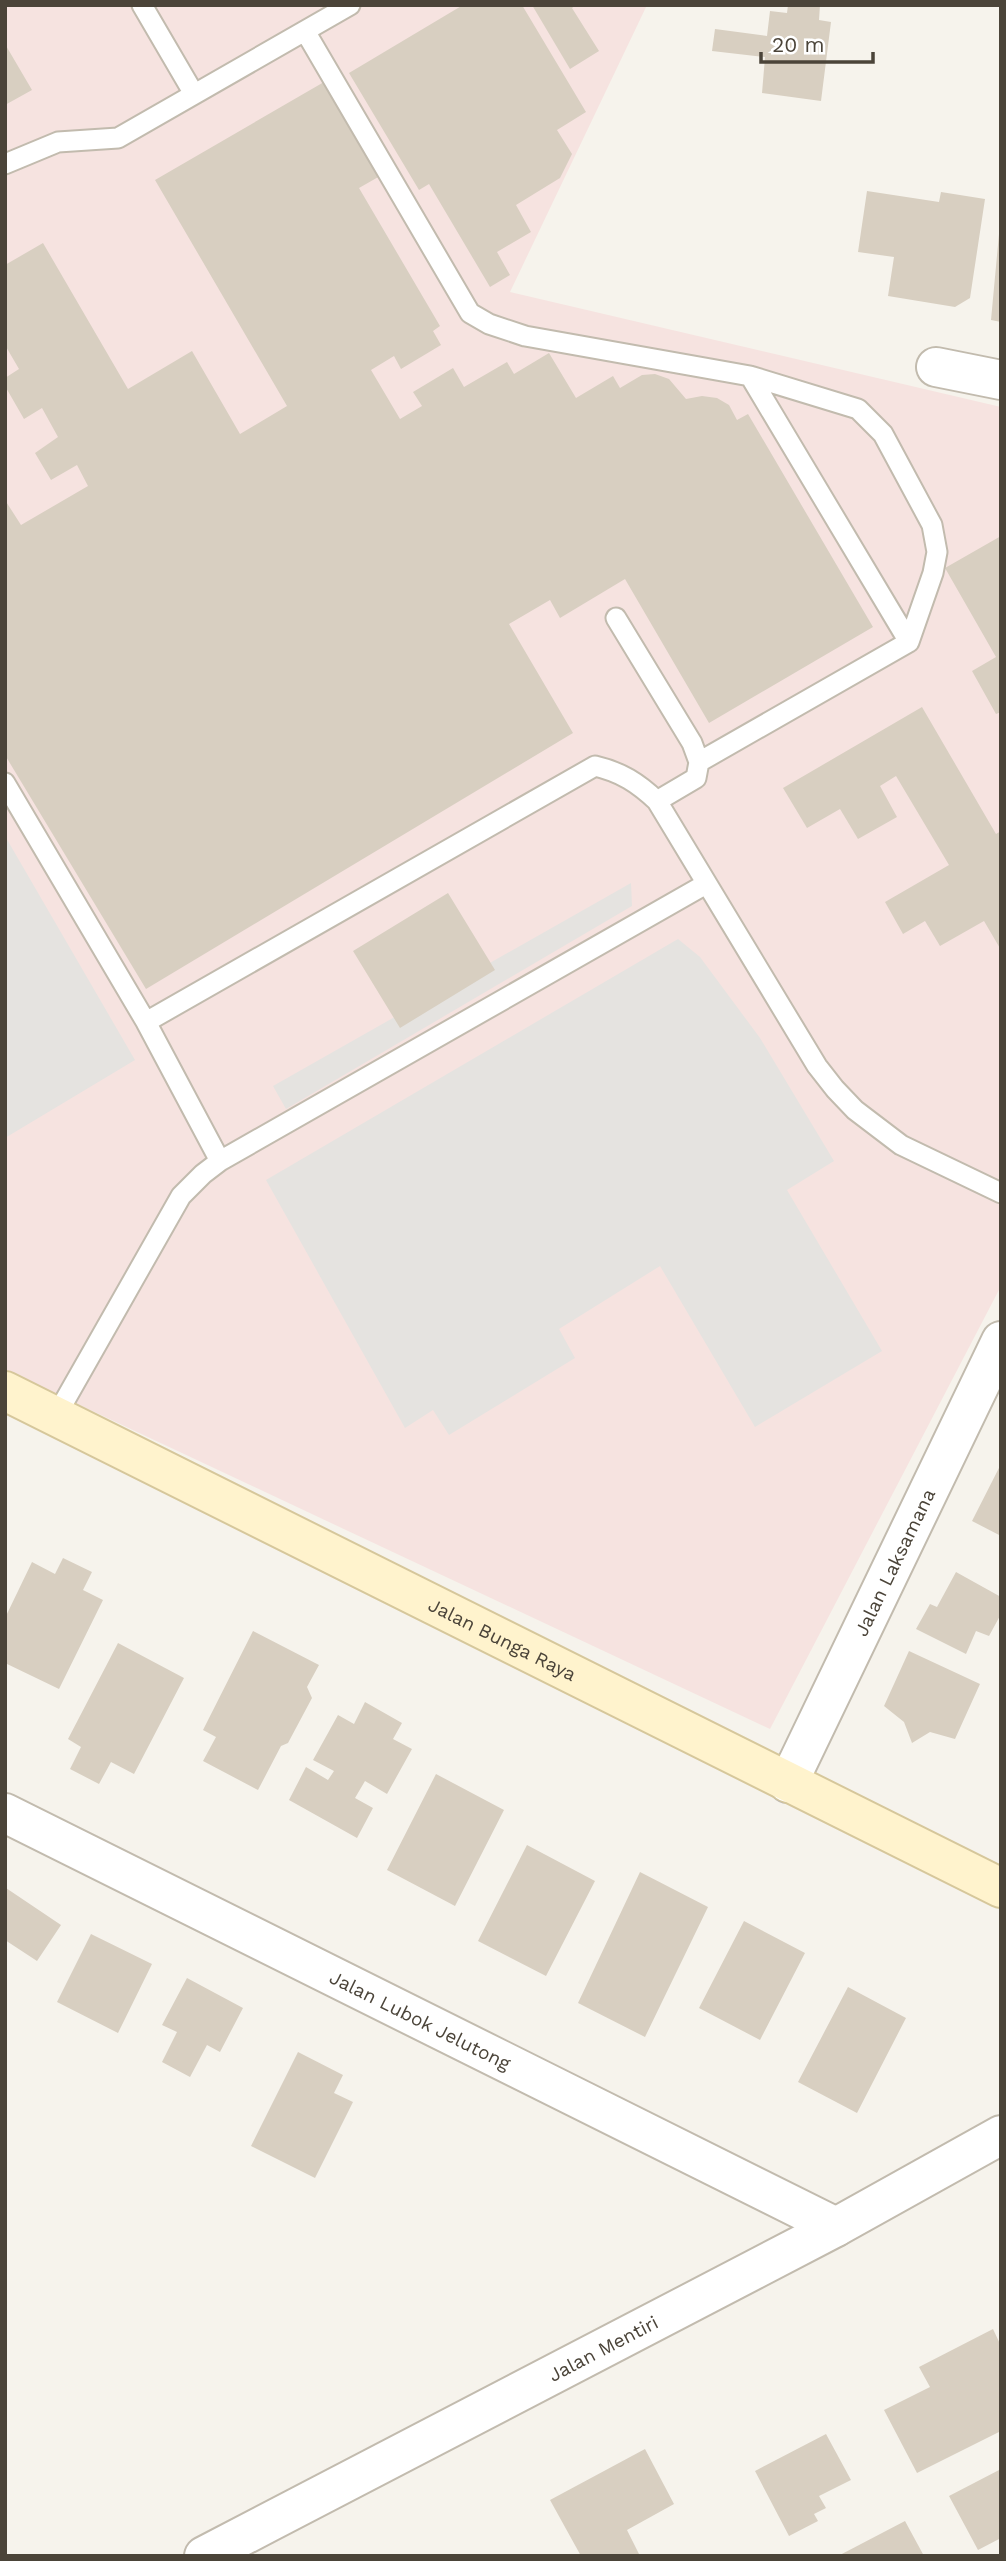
<svg xmlns="http://www.w3.org/2000/svg" width="1006" height="2561" viewBox="0 0 1006 2561" font-family="'Work Sans',sans-serif">
  <style>
    .medical { fill: #f6e3e0 }
    .parking { fill: #e5e3e0 }
    .building { fill: #d8cfc1 }
    .lines { fill: none; stroke-linecap: round; stroke-linejoin: round }
    .lane-casing { stroke: #c2bbae; stroke-width: 23 }
    .street-casing { stroke: #c2bbae; stroke-width: 42 }
    .secondary-casing { stroke: #d6c79b; stroke-width: 42 }
    .lane { stroke: #fff; stroke-width: 19 }
    .street { stroke: #fff; stroke-width: 38 }
    .secondary { stroke: #fff3cd; stroke-width: 38 }
    .labels { text-anchor: middle; dominant-baseline: central; stroke-width: 7; stroke-linejoin: round; paint-order: stroke }
    .street-label { font-size: 19px; fill: #4b4439; stroke: #fff }
  </style>
  <rect width="100%" height="100%" fill="#f6f3ec"/>
  <!-- medical -->
  <path class="medical" d="M5,5H647L510,292L1001,407V1286L770,1729L5,1370Z"/>
  <!-- parking -->
  <path class="parking" d="M5,836L135,1060L5,1138Z
    M631,883L632,906L286,1109L273,1086Z
    M678,939L700,957L760,1038L834,1161L787,1190L882,1351L755,1427L660,1266L559,1329L575,1358L449,1435L433,1410L405,1428L266,1180Z"/>
  <!-- building -->
  <path class="building" d="M463,5H522L586,112L557,130L572,154L560,178L516,205L531,232L497,252L510,275L490,287L429,184L419,190L349,73Z
    M532,5H576L572,8L599,51L570,69Z
    M788,5H820L819,20L831,22L821,101L762,93L765,57L712,51L715,29L767,36L770,11L787,13Z
    M5,44L32,90L5,105Z
    M324,82L380,176L359,188L440,326L433,331L441,345L401,369L394,356L371,370L400,419L422,406L413,392L453,368L464,387L507,362L514,374L549,353L576,398L613,376L620,388L642,375L655,374L669,379L686,399L702,396L717,398L729,405L737,420L748,414L873,627L709,723L625,579L560,618L550,600L509,624L573,733L146,989L5,755V500L21,525L88,486L77,465L51,480L35,453L58,437L42,408L24,419L5,386V378L19,369L5,345V265L43,243L128,389L192,351L240,434L287,406L155,180Z
    M867,191L939,202L941,192L985,199L970,298L955,307L888,296L894,257L858,252Z
    M999,234L1001,235V322L991,320Z
    M1001,536V712L996,714L972,671L996,657L945,568Z
    M922,707L996,834L1001,831V950L984,921L940,946L925,921L903,934L885,902L949,865L896,776L880,786L897,817L858,839L840,809L807,828L783,788Z
    M448,893L495,970L400,1028L353,951Z
    M1001,1464V1536L972,1521Z
    M63,1558L92,1572L83,1590L103,1600L59,1689L5,1663V1618L32,1562L55,1574Z
    M956,1572L1001,1597V1614L989,1636L976,1631L966,1654L916,1629L930,1604L937,1607Z
    M253,1631L319,1665L307,1687L312,1698L288,1743L281,1746L258,1790L203,1761L216,1737L203,1730Z
    M118,1643L184,1678L134,1774L111,1762L99,1784L70,1769L81,1747L68,1739Z
    M909,1651L980,1684L955,1739L930,1732L912,1743L904,1722L884,1706Z
    M365,1702L402,1723L393,1739L412,1749L387,1794L365,1781L355,1798L373,1808L357,1838L289,1800L306,1767L328,1780L334,1771L313,1760L338,1715L354,1724Z
    M436,1774L504,1810L455,1906L387,1870Z
    M527,1845L595,1881L546,1976L478,1941Z
    M640,1872L708,1907L645,2037L578,2003Z
    M6,1888L61,1925L37,1961L5,1940Z
    M744,1921L805,1953L760,2040L699,2008Z
    M91,1934L152,1964L118,2033L57,2002Z
    M187,1978L243,2008L220,2052L207,2045L190,2077L162,2062L177,2032L162,2025Z
    M848,1987L906,2018L857,2113L798,2082Z
    M298,2052L343,2075L334,2093L353,2102L315,2178L251,2146Z
    M993,2329L1001,2346V2431L917,2473L884,2410L930,2387L919,2367Z
    M826,2434L851,2480L819,2496L826,2508L814,2514L818,2521L789,2536L755,2471Z
    M645,2449L674,2504L627,2530L640,2556H581L550,2500Z
    M1001,2469V2538L978,2550L949,2496Z
    M905,2521L924,2556H838Z"/>
  <g class="lines">
    <defs>
      <path id="lane" d="M142,5L194,94
        M305,31L470,313L489,324L525,336L750,376L909,642
        M5,164L58,142L118,138L350,5
        M616,618L692,743L699,762L696,778L657,801
        M699,762L909,642L933,573L937,552L932,525L883,434L858,409L750,376
        M5,783L146,1022L220,1161L203,1174L181,1196L56,1416
        M146,1022L595,766C621,772 638,783 657,801L817,1066L835,1089L855,1110L901,1145L1001,1193
        M220,1161L706,884"/>
      <g id="street">
        <path d="M936,367L1001,380"/>
        <path id="s1" d="M788,1783L1001,1341"/>
        <path id="s2" d="M5,1813L836,2227"/>
        <path id="s3" d="M204,2556L836,2227L1001,2135"/>
      </g>
      <g id="secondary">
        <path id="s4" d="M5,1391L1001,1888"/>
      </g>
    </defs>
    <!-- lane casing -->
    <use href="#lane" class="lane-casing"/>
    <!-- street casing -->
    <use href="#street" class="street-casing"/>
    <!-- secondary casing -->
    <use href="#secondary" class="secondary-casing"/>
    <!-- lane -->
    <use href="#lane" class="lane"/>
    <!-- street -->
    <use href="#street" class="street"/>
    <!-- secondary -->
    <use href="#secondary" class="secondary"/>
  </g>
  <g class="labels">
    <!-- street labels -->
    <g class="street-label">
      <text stroke="none"><textPath href="#s1" startOffset="245">Jalan Laksamana</textPath></text>
      <text stroke="none"><textPath href="#s4" startOffset="556">Jalan Bunga Raya</textPath></text>
      <text stroke="none"><textPath href="#s2" startOffset="464">Jalan Lubok Jelutong</textPath></text>
      <text stroke="none"><textPath href="#s3" startOffset="450">Jalan Mentiri</textPath></text>
    </g>
  </g>
  <!-- border -->
  <rect width="1006" height="2561" fill="none" stroke="#4b4439" stroke-width="14"/>
  <!-- scale -->
  <path d="M761 52v10h112v-10" fill="none" stroke="#4b4439" stroke-width="3.5"/>
  <text x="772" y="52" font-size="21" fill="#4b4439" stroke="#ffffff" stroke-width="5" paint-order="stroke">20 m</text>
</svg>
